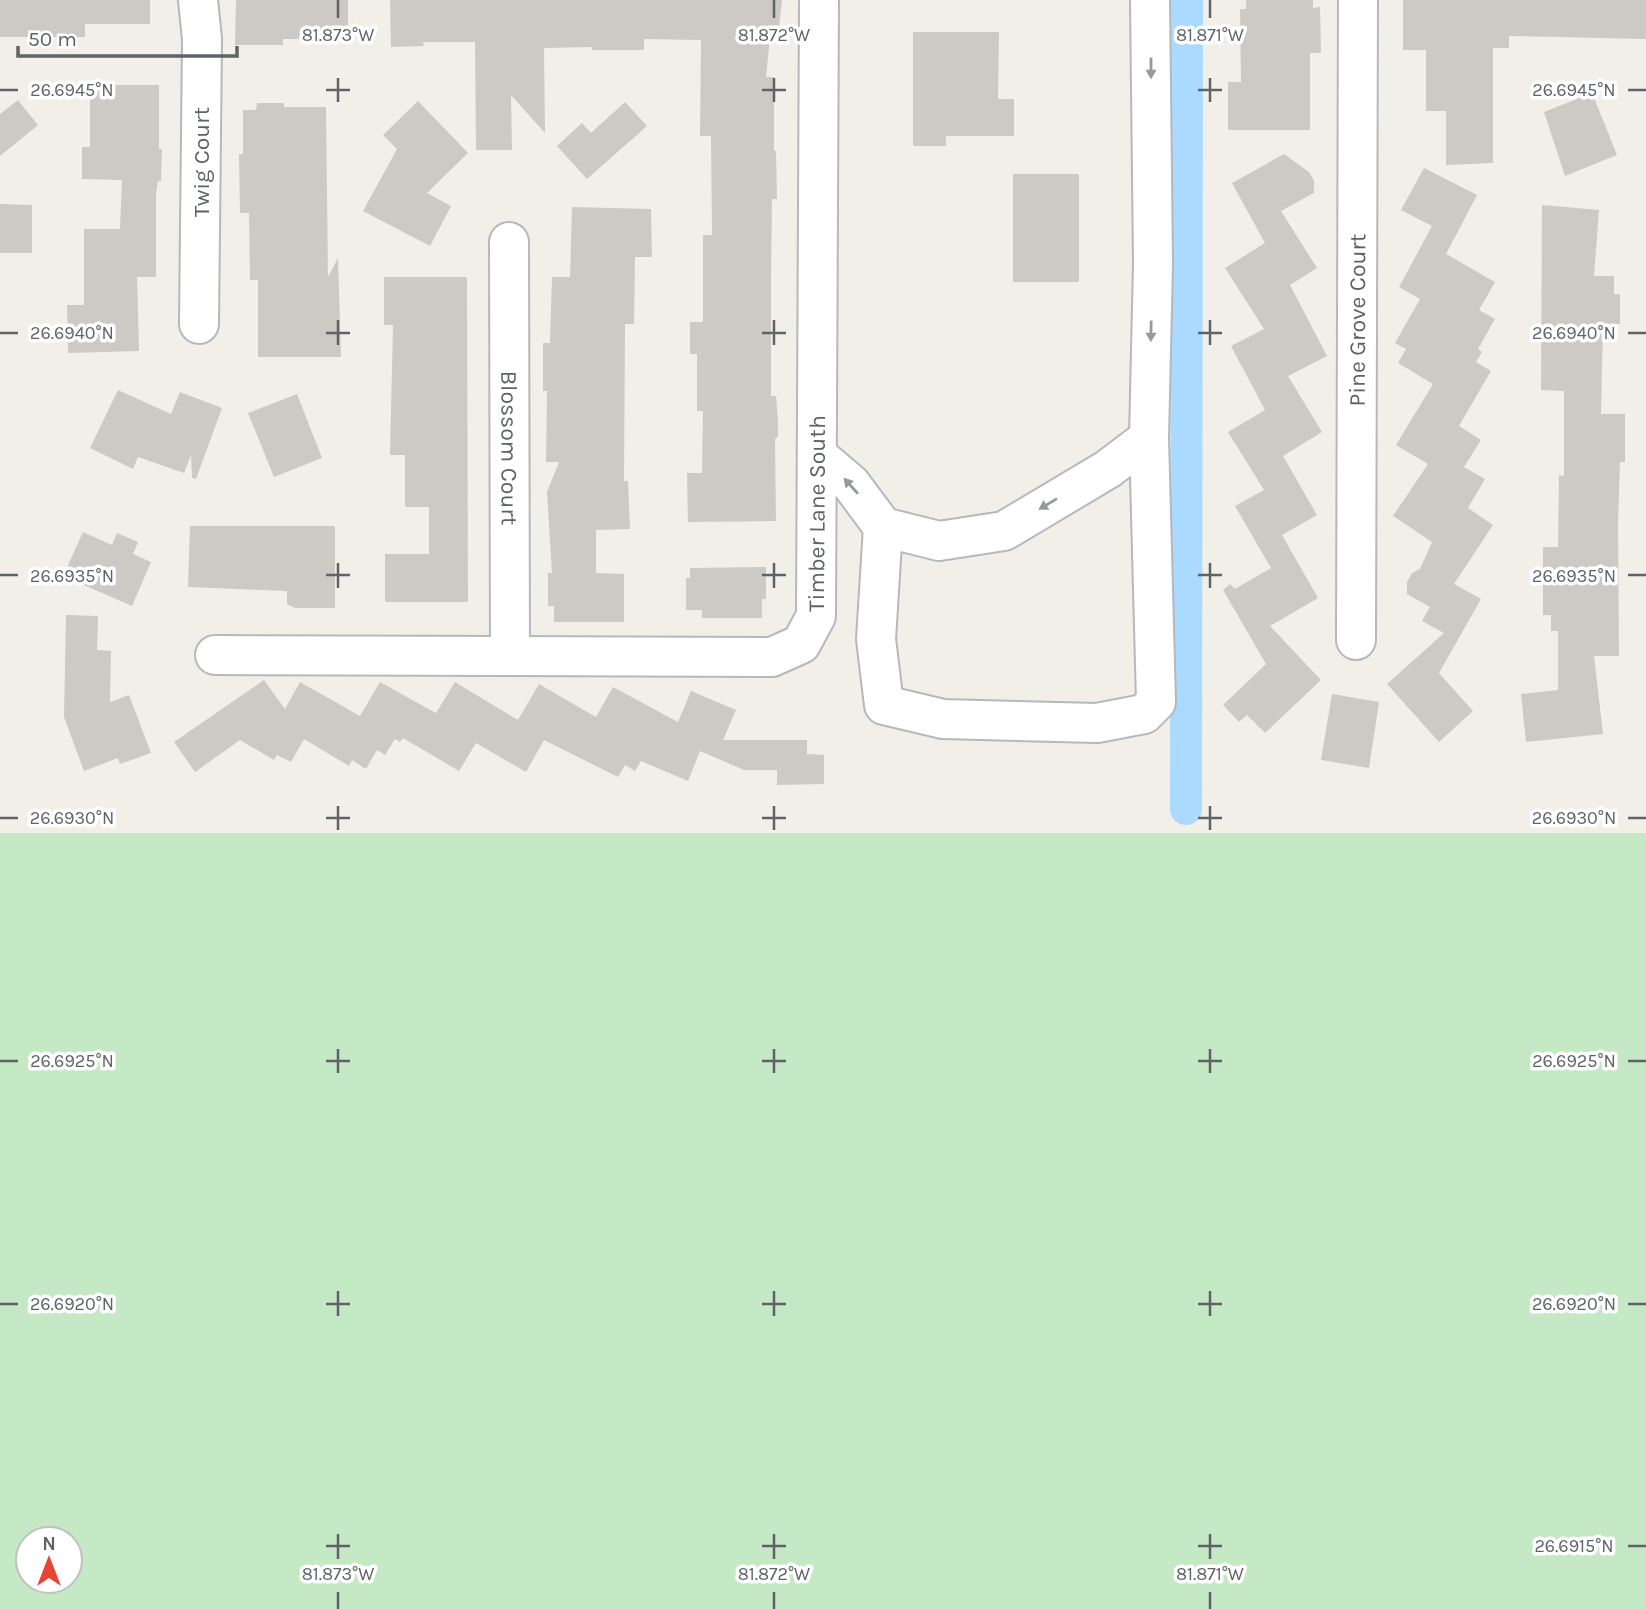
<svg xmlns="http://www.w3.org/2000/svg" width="1646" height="1609" viewBox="0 0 1646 1609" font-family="Karla,sans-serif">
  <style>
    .green { fill: #c5e8c5; fill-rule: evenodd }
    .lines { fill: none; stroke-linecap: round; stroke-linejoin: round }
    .canal { stroke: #aadaff; stroke-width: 32 }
    .building { fill: #cccac5 }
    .minor-casing { stroke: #b5b8bc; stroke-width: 42 }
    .minor { stroke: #fff; stroke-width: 38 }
    .oneway { fill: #979a9d }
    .ticks { fill: none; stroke: #5f6368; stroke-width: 2.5 }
    .labels { text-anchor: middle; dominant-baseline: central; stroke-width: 7; stroke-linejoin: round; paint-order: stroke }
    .street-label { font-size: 23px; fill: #5f6368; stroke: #fff }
    .ticks-label { font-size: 18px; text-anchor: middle; fill: #5f6368; stroke: #fff; stroke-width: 7; stroke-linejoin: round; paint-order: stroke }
  </style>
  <rect width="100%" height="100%" fill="#f1efe8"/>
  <!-- green -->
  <path class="green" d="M0,833H1646V1609H0ZM28,1539H70V1581H28Z"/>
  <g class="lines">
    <!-- canal -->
    <path class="canal" d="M1186,809L1187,0"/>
  </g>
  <!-- building -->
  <path class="building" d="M0,0H150V24H85V37H0Z
    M236,0H348V39H283V45H235Z
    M390,0H782L779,27L771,26L766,77H774V151H776L777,199H772L771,283V396H776L778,421V436L775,439L776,521L688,522L687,473H702L703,411H697V354H690V322H703V235H712L711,136H700L701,40L644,39V50H592V47L544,48L545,133L511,95L512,150H476L475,42H423L424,46L391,47Z
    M1246,0H1313V8L1320,7L1321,53H1310V130H1228V82H1241L1240,9H1246Z
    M1403,0H1646V39L1509,36V48H1493V163L1446,165V111H1426V50H1403Z
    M913,32H999L998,99H1014V136H946V146H913Z
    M90,85H159V149H162L161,181H158L156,194V277H137L139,351L68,353L67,305H84V229H120L122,180L82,179V147H90Z
    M1592,93L1617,155L1565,176L1544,112Z
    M18,100L38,125L0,156V114Z
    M418,101L468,153L427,193L451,206L430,246L363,211L397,149L383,135Z
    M625,102L647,126L587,179L557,146L582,123L591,133Z
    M257,103H284V107H326L328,277L338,258L341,357H258V280H250L249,213H240L239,154H243V110H256Z
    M1284,154L1309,172L1314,181V193L1281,211L1317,268L1290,285L1327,356L1288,376L1322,432L1283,456L1317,515L1282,535L1318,598L1270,626L1321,680L1265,733L1247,715L1239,722L1223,705L1266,664L1223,590L1230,584L1235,589L1271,568L1235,506L1264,490L1228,432L1265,410L1231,346L1264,329L1225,268L1265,243L1232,183Z
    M1424,168L1477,195L1446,254L1495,282L1479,310L1495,319L1478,349L1482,352L1476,362L1491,371L1459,426L1481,440L1464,467L1485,479L1468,508L1493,525L1454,584L1481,599L1439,673L1473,711L1439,742L1387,684L1444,633L1422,621L1430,607L1407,594V582L1412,573L1420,569L1432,542L1393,516L1428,464L1396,445L1433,384L1398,363L1406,349L1395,343L1420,299L1399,287L1432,226L1401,210Z
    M1013,174H1079V282H1013Z
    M0,204L32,205V253H0Z
    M1542,205L1599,210L1594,276H1614V294H1620V324H1603L1601,414H1625V462H1620L1618,524L1619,656H1594L1603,734L1526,742L1521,694L1558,690V631H1551V615H1543V547H1558L1559,475L1564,476V391L1541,390Z
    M572,207L651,209L652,257H635L634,324H625L624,481H628L630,529L596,530V573L624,574V622H554V606H548V573H552L547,492L559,462H546L547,391H543V343H550L552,277H570Z
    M384,277H467L468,602H385V554H429V507H405V455H390L393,325H384Z
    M118,390L171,414L180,392L222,408L196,479L192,478L191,455L184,473L138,457L133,469L90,448Z
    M297,394L322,458L274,477L248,413Z
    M190,526H335V608H295L287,604V591L188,587Z
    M83,532L112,545L117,533L138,542L133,554L151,562L132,606L63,576Z
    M766,567V599H762V618H702V610H686V578H690V568Z
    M66,615L98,616L97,650L111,651L110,702L129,695L151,753L120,764L118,758L84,771L64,717Z
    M264,680L285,709L300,682L360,716L380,682L436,713L455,682L518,720L539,684L596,717L613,687L678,722L691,691L736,710L723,740H807V754L824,755V784L777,785V770H744L700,751L688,781L641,761L635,771L625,765L618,777L544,740L526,772L476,743L459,771L403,738L400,742L395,739L385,755L377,750L366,769L352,760L349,766L304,739L291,762L277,755L274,760L240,740L195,772L174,742Z
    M1332,694L1379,702L1369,768L1321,760Z"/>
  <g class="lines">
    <defs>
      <g id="minor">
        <path d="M198,0L202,39L199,324"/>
        <path id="s1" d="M509,242L510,654"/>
        <path d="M817,455L851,484L883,527L939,541L1004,531L1108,469L1149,438L1153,263L1150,0"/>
        <path d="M883,527L876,639L884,705L943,719L1097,723L1144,714L1156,702L1149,438"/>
        <path id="s2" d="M1356,640L1358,0"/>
        <path id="s3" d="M215,655L772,657L801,644L816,616L819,0"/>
      </g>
    </defs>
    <!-- minor casing -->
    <use href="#minor" class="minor-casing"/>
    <!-- minor -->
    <use href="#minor" class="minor"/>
  </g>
  <!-- one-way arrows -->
  <defs><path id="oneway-solid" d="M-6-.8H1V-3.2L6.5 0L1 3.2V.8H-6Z" transform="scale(1.75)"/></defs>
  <g class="oneway">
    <use href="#oneway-solid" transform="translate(1151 68) rotate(90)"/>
    <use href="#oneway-solid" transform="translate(1151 331) rotate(91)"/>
    <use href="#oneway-solid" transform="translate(851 486) rotate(-132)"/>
    <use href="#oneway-solid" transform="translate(1048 504) rotate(149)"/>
  </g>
  <!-- ticks -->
  <path class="ticks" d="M338,0V18M774,0V18M1210,0V18M338,78V102M774,78V102M1210,78V102M0,90H18M326,90H350M762,90H786M1198,90H1222M1628,90H1646M338,320V345M774,320V345M1210,320V345M0,333H18M326,333H350M762,333H786M1198,333H1222M1628,333H1646M338,563V588M774,563V588M1210,563V588M0,575H18M326,575H350M762,575H786M1198,575H1222M1628,575H1646M338,806V830M774,806V830M1210,806V830M0,818H18M326,818H350M762,818H786M1198,818H1222M1628,818H1646M338,1049V1073M774,1049V1073M1210,1049V1073M0,1061H18M326,1061H350M762,1061H786M1198,1061H1222M1628,1061H1646M338,1291V1316M774,1291V1316M1210,1291V1316M0,1304H18M326,1304H350M762,1304H786M1198,1304H1222M1628,1304H1646M338,1534V1559M774,1534V1559M1210,1534V1559M326,1546H350M762,1546H786M1198,1546H1222M1628,1546H1646M338,1592V1609M774,1592V1609M1210,1592V1609"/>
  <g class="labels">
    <!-- street labels -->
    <g class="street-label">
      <text transform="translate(201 162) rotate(-90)">Twig Court</text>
      <text stroke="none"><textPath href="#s2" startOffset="320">Pine Grove Court</textPath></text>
      <text stroke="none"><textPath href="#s1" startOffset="206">Blossom Court</textPath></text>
      <text stroke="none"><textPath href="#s3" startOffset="723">Timber Lane South</textPath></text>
    </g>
  </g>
  <g class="ticks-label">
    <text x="338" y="41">81.873°W</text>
    <text x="774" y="41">81.872°W</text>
    <text x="1210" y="41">81.871°W</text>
    <text x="72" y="96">26.6945°N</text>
    <text x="1574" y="96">26.6945°N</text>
    <text x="72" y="339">26.6940°N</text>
    <text x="1574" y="339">26.6940°N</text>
    <text x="72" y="582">26.6935°N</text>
    <text x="1574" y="582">26.6935°N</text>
    <text x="72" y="824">26.6930°N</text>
    <text x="1574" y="824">26.6930°N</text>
    <text x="72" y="1067">26.6925°N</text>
    <text x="1574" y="1067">26.6925°N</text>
    <text x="72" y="1310">26.6920°N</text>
    <text x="1574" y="1310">26.6920°N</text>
    <text x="1574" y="1552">26.6915°N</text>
    <text x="338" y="1580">81.873°W</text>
    <text x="774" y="1580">81.872°W</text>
    <text x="1210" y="1580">81.871°W</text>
  </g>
  <!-- north arrow -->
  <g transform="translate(49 1560)"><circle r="33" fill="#ffffff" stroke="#bfc1c3" stroke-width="2"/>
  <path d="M0-5L12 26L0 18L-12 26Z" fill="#ea4335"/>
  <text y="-10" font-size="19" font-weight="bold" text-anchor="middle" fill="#5f6368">N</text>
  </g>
  <!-- scale -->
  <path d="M18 46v10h219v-10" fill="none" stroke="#5f6368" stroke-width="3.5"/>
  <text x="28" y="46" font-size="21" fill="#5f6368" stroke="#ffffff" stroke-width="5" paint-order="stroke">50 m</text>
</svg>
